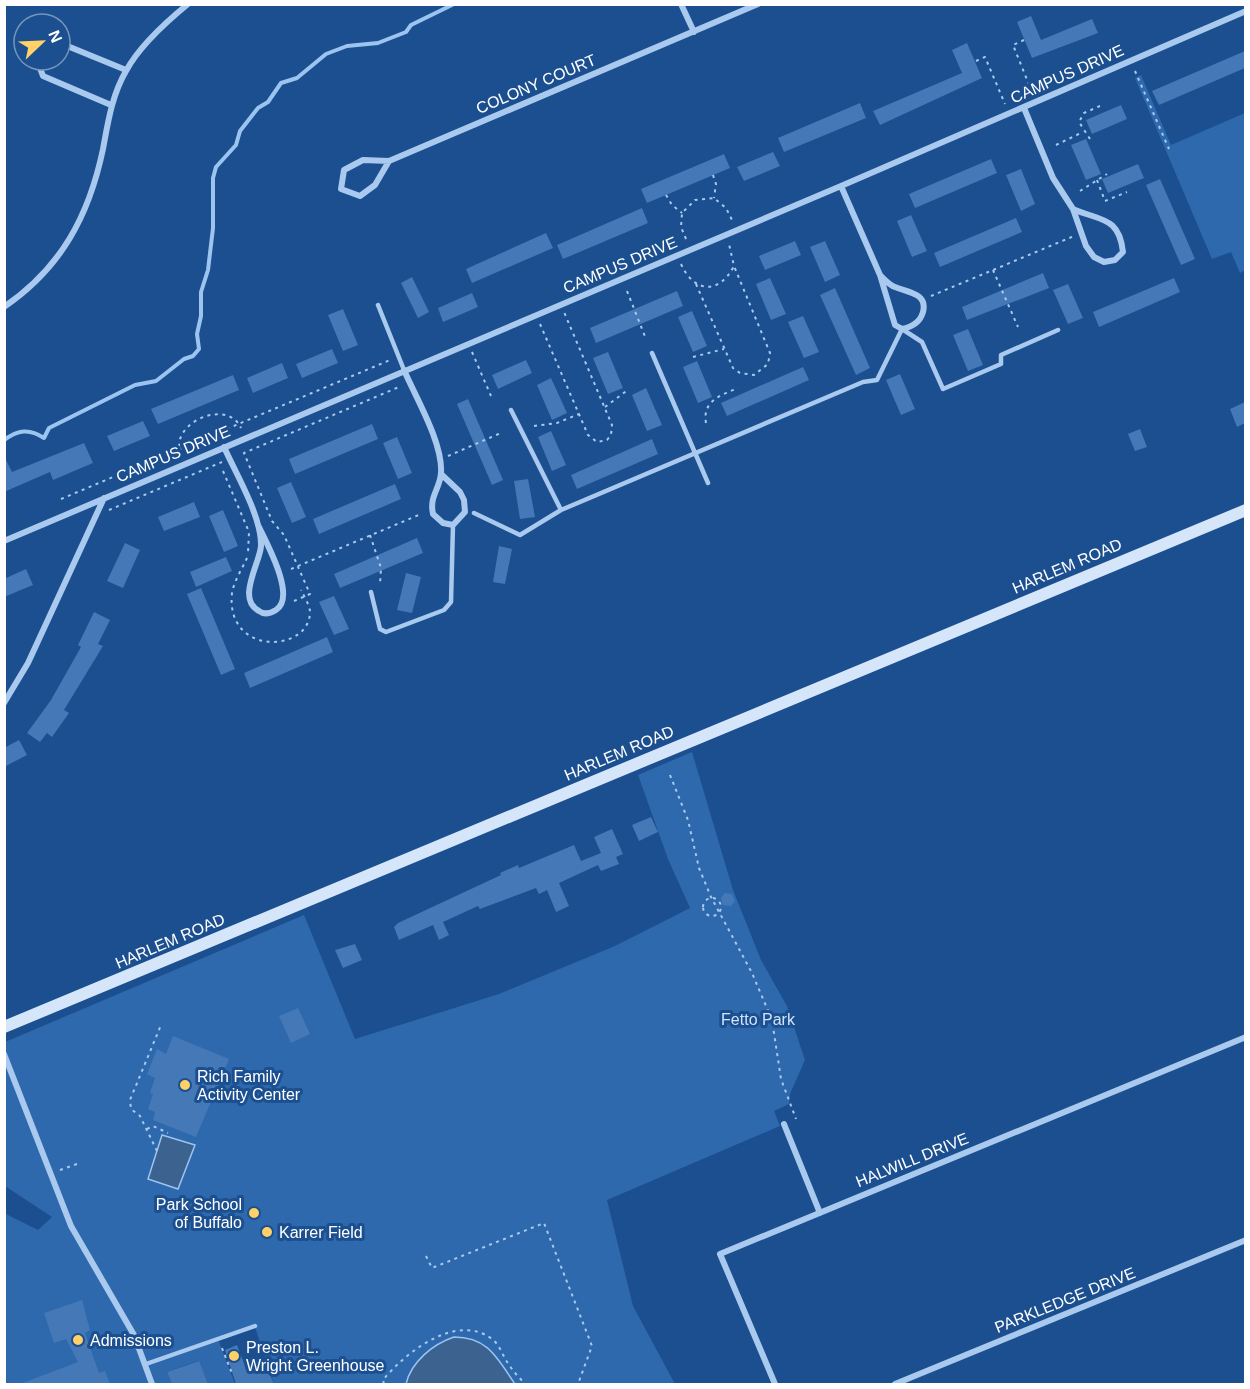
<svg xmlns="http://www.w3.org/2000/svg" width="1250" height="1389" viewBox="0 0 1250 1389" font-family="Helvetica,sans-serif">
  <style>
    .green { fill: #2e69ad }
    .water { fill: #3c6290; stroke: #9cc4f0; stroke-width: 1.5 }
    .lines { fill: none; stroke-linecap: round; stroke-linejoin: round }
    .stream { stroke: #9cc4f0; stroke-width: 4 }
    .building { fill: #4478b7 }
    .path { stroke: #a9c9ee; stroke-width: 2; stroke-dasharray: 3 4.5; stroke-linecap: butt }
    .lane { stroke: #a9c9ee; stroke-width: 4.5 }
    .street { stroke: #a9c9ee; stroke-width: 6 }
    .secondary { stroke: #d6e6fa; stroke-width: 12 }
    .poi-dot { fill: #ffd166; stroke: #1b4f8f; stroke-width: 2 }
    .labels { text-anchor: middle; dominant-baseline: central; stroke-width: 6; stroke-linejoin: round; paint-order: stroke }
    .street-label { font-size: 16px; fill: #fff; stroke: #1b4f8f }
    .park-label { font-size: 16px; fill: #cfe3fa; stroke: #1b4f8f }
    .poi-label { font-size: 16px; fill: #fff; stroke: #1b4f8f; text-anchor: start }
  </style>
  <rect width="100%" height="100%" fill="#1b4f8f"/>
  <!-- green -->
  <path class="green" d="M1141,75L1171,145L1245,113V270L1240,273L1231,252L1212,259L1135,78Z
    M692,752L733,890L761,960L787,1006L805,1060L790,1094L789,1104L774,1111L780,1126L607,1200L633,1306L675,1384H274L255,1327L218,1339L235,1384H208L198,1361L167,1372L172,1384H5L4,1213L38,1230L52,1217L5,1186V1042L304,915L355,1039L499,994L615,946L690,908L668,859L638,775Z"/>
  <!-- water -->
  <path class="water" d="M162,1135L195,1145L178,1189L148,1179Z
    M454,1337C488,1337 497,1358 515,1384H406C411,1362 433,1344 454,1337Z"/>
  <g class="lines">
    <!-- stream -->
    <path class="stream" d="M4,440C18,430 29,428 44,438L49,428L135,385L156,381L184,359L193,356L199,349L197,334L201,316V292L208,270L213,228V178L216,167L236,145L240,131L258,108L268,102L281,83L297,78L326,54L347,46L378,43L406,32L411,25L454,4"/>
  </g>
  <!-- building -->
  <path class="building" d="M1031,16L1041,40L1092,19L1098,33L1032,58L1017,22Z
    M967,43L982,78L880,125L873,111L962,73L952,50Z
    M1245,51V68L1159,105L1152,91Z
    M860,103L866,118L784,152L778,138Z
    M1121,105L1127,119L1092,134L1086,120Z
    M1086,139L1101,174L1086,180L1071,145Z
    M773,152L780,166L744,181L737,167Z
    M724,154L730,168L647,203L641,189Z
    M991,159L997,173L915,208L909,194Z
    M1138,164L1144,178L1108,193L1102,179Z
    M1021,169L1035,204L1021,211L1006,175Z
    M1160,179L1195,259L1181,265L1146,185Z
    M642,208L648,223L563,259L557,245Z
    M911,215L927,251L912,257L897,221Z
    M1016,218L1022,232L940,267L934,253Z
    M546,233L553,248L472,283L466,269Z
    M795,241L801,255L765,270L759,256Z
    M825,241L840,275L825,282L810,247Z
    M1043,273L1049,288L967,320L962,307Z
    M412,277L429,312L418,318L401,283Z
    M770,278L786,314L771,320L756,284Z
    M1174,278L1180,292L1099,327L1093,312Z
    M1068,284L1083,318L1068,324L1053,290Z
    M835,288L870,368L856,375L820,295Z
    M677,291L683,306L596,343L590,328Z
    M472,293L478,307L443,322L438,308Z
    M343,309L358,345L343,351L328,315Z
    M692,311L707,346L693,352L678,317Z
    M803,316L819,352L804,358L788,322Z
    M968,329L983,365L968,371L953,335Z
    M332,349L338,363L302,378L296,364Z
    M608,352L623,388L608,394L593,358Z
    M526,360L532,373L498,389L492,375Z
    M697,361L712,397L698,403L683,367Z
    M282,363L288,378L253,393L247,378Z
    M803,367L809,380L727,416L721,403Z
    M900,374L915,409L901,415L886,380Z
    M233,375L239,390L158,424L151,409Z
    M551,378L567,413L552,420L537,385Z
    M646,388L662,425L647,431L632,395Z
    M468,399L503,480L492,485L457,404Z
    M1245,402V423L1237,427L1230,409Z
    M143,421L150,436L114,451L107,436Z
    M372,424L378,439L295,474L289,459Z
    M1140,429L1147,447L1135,451L1128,434Z
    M551,431L566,465L552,471L538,437Z
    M397,437L412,473L398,479L383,443Z
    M652,439L658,454L577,489L571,475Z
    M84,443L93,463L53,480L50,472L4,492V456L12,472Z
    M528,479L535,517L520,519L514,481Z
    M291,482L306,517L292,523L277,488Z
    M395,484L401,499L319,534L313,519Z
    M194,502L200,517L164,531L158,517Z
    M223,510L238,546L224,552L209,516Z
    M417,538L423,553L340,588L334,574Z
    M125,543L140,550L123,588L107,581Z
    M499,546L512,549L505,584L493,582Z
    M226,557L232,571L196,587L190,572Z
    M26,569L33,585L4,597V579Z
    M406,573L421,577L412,613L397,610Z
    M201,588L235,669L221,675L187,594Z
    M334,596L349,629L334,635L319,602Z
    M94,612L110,620L98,644L103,646L64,710L69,713L52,737L47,733L40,742L27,733L51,700L81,647L78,645Z
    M327,637L333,652L250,688L244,673Z
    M19,740L27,755L4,767V748Z
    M651,817L658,832L639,841L632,825Z
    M612,829L623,854L616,857L619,864L601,871L598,865L559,883L569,906L556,912L547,890L539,894L536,888L480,909L478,906L443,922L449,935L439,940L433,925L399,940L394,927L398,923L501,875L500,873L518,865L519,868L574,845L581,861L601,853L594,837Z
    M725,893L732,894L735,901L731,906L723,905L721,898Z
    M355,944L362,960L343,968L335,950Z
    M298,1008L310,1034L291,1043L279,1016Z
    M173,1036L229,1059L196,1137L153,1120L155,1112L148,1109L153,1094L150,1093L155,1078L147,1074L157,1049L166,1054Z
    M82,1300L90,1330L85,1333L99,1373L105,1371L110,1384H20L78,1362L66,1339L54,1343L44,1313Z
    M237,1345L247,1371L265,1363L274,1384H236L225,1350Z
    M199,1361L208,1384H172L167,1372Z"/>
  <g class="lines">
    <!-- path -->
    <path class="path" d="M1024,40L1013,45L1032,92
      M976,61L985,57L1005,104
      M1135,71L1169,149
      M1090,139L1079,122L1084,113L1100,106
      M1056,145L1083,132
      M713,175L716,184L714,198
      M1097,180L1105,201L1127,192
      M1080,191L1107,174
      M666,195L672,205L682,213
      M686,239L681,227L682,213L695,200L714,198L726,208L732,220
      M681,264C694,293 719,295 734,266L729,244
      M993,270L1018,327
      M696,284L733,368L740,373L754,375L768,364L770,353L734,266
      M627,291L646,339
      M931,296L1074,236
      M540,324L588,435L597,442L607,440L611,435L612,425L564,312
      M472,352L491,396
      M693,357L724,349
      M605,407L629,389
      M706,423C702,401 721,395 738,388
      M534,426L557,423L579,414
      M181,454C168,424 227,397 241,428
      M448,456L503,432
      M223,471L249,532L248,553
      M61,499L390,360
      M109,510L222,462
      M370,535L381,568L380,585
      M247,558C242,569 234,581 232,593C225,657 311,653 310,611C309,604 304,596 301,590
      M291,569L421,514
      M294,601L310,594L284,535L272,521L244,453L399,387
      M670,775L688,820L699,868L711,897L752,973L772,1020L781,1079L796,1119
      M703 907a9 9 0 1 1 18 0a9 9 0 1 1-18 0Z
      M147,1129L153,1126L168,1133
      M157,1151L140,1116L131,1109L130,1100L161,1025
      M60,1170L77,1164
      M426,1256L432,1268L544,1223L592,1346L578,1384
      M222,1348L233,1376
      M384,1384L383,1380C405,1353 456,1312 492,1339C501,1346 503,1358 510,1366C514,1373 520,1378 525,1384"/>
    <!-- lane -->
    <path class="lane" d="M378,305L404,370
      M652,353L708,483
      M511,410L561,510
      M474,513L520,535L561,510L863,382L877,380L902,329L922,342L943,389L1001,364V355L1058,330
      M371,592L380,629L386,632L444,610L451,602L453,525
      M146,1364L255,1326"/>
    <!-- street -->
    <path class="street" d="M681,4L694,32
      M60,43L126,70
      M37,60L43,76L111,105
      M1024,108L1053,178L1073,209L1086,246L1094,257L1104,262L1115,260L1123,252C1119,216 1100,221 1073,209
      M389,161L375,185L360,196L341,189L344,170L363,160L389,161L758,4
      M841,186L880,275L895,325L902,329C912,327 920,323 923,312C928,293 907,292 895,287C889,285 884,279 880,275
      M4,307C61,268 89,216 103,149C108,122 112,95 126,71C140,45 166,22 188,4
      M404,370C416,398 443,443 441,473C440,489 429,496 433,514L443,523L453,525L465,512L464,500L460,492L441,474
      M224,447C236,474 262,517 261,546C260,563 236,599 259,611C264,615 271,613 276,610C297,597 266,542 258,525
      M4,541L841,186L1246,11
      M4,703L28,663L104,498
      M4,1054L71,1226L134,1335L152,1384
      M784,1124L820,1213
      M775,1384L720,1254L1246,1037
      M895,1384L1246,1240"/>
    <!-- secondary -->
    <path class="secondary" d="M4,1027L1246,510"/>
  </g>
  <!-- markers -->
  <g class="poi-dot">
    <circle cx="185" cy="1085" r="6"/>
    <circle cx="254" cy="1213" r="6"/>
    <circle cx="267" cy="1232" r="6"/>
    <circle cx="78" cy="1340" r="6"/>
    <circle cx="234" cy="1356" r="6"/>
  </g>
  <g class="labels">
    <!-- street labels -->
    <g class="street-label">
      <text transform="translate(1067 74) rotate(-24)">CAMPUS DRIVE</text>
      <text transform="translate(536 84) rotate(-23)">COLONY COURT</text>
      <text transform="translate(620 265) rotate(-23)">CAMPUS DRIVE</text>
      <text transform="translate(173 454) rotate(-23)">CAMPUS DRIVE</text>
      <text transform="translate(1067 566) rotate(-23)">HARLEM ROAD</text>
      <text transform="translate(619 753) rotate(-23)">HARLEM ROAD</text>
      <text transform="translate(170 941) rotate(-23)">HARLEM ROAD</text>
      <text transform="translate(912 1160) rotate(-22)">HALWILL DRIVE</text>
      <text transform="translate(1065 1300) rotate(-22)">PARKLEDGE DRIVE</text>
    </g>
    <!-- park labels -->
    <g class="park-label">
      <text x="758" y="1019">Fetto Park</text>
    </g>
    <!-- poi labels -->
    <g class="poi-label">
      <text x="197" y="1076">Rich Family<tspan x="197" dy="18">Activity Center</tspan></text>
      <text x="242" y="1204" text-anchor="end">Park School<tspan x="242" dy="18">of Buffalo</tspan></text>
      <text x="279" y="1232">Karrer Field</text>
      <text x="90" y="1340">Admissions</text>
      <text x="246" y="1347">Preston L.<tspan x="246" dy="18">Wright Greenhouse</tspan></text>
    </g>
  </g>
  <!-- border -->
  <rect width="1250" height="1389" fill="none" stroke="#ffffff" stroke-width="12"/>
  <!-- north arrow -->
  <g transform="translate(42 42) rotate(67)"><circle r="28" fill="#1b4f8f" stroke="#7695bc" stroke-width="1.5"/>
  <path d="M0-4.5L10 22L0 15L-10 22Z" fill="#ffd166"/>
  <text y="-9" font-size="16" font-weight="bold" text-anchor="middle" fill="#ffffff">N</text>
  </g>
</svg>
